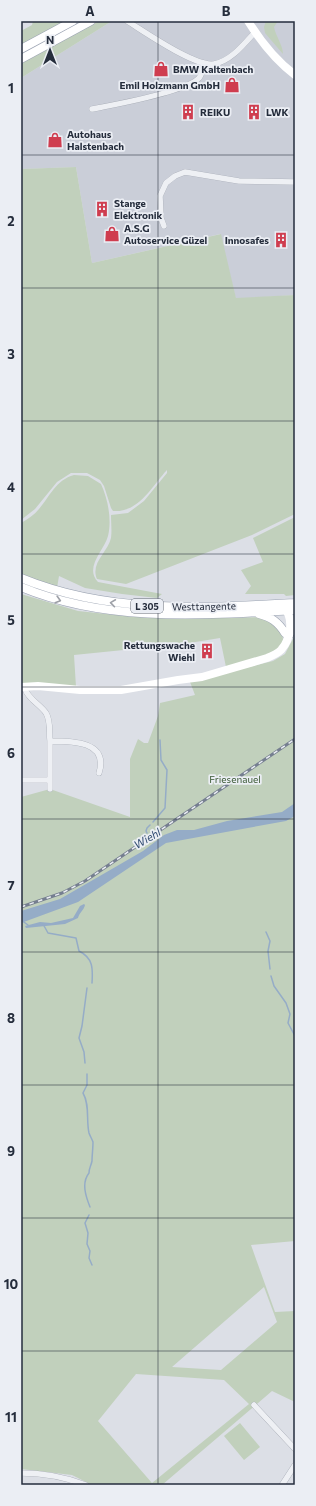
<svg xmlns="http://www.w3.org/2000/svg" width="316" height="1506" viewBox="0 0 316 1506" font-family="Commissioner,sans-serif">
  <style>
    .built { fill: #caced8 }
    .green { fill: #c1d0bc; fill-rule: evenodd }
    .water { fill: #95acc7 }
    .lines { fill: none; stroke-linecap: round; stroke-linejoin: round }
    .stream { stroke: #95acc7; stroke-width: 1.5 }
    .street-casing { stroke: #a1a6b0; stroke-width: 6 }
    .primary-casing { stroke: #9ba3b2; stroke-width: 9 }
    .street { stroke: #eef0f4; stroke-width: 5.5 }
    .secondary { stroke: #fff; stroke-width: 8 }
    .primary { stroke: #fff; stroke-width: 8 }
    .rail-casing { stroke: #757e90; stroke-width: 3 }
    .rail { stroke: #ebeef4; stroke-width: 1.5; stroke-dasharray: 4.5; stroke-linecap: butt }
    .oneway { stroke: #9da0a7 }
    .grid { fill: none; stroke: #252d3c; stroke-width: 1; stroke-opacity: 0.55 }
    .labels { text-anchor: middle; dominant-baseline: central; stroke-width: 3.5; stroke-linejoin: round; paint-order: stroke }
    .shield { fill: #ebeef4; stroke: #606773; stroke-width: 1 }
    .shield-label { font-size: 9px; font-weight: bold; fill: #252d3c }
    .poi-label { font-size: 10px; font-weight: bold; fill: #252d3c; stroke: #ebeef4; text-anchor: start }
    .street-label { font-size: 10px; fill: #252d3c; stroke: #ebeef4 }
    .park-label { font-size: 10px; fill: #395833; stroke: #ebeef4 }
    .water-label { font-size: 11px; font-style: italic; fill: #2f4a70; stroke: #ebeef4 }
    .neatline { fill: none; stroke: #252d3c; stroke-width: 1.5 }
    .grid-label { font-size: 13px; text-anchor: middle; font-weight: bold; fill: #252d3c }
  </style>
  <rect width="100%" height="100%" fill="#dcdfe6"/>
  <!-- built -->
  <path class="built" d="M112,21H295V295L236,299L220,234L92,263L76,167L21,169V78Z"/>
  <!-- green -->
  <path class="green" d="M33,21H67L21,47V31L32,25Z
    M99,21H112L21,78V63Z
    M266,21H278L274,27C276,37 283,45 283,54L265,33L264,27Z
    M76,167L92,263L221,234L236,298L295,295V514L252,535L126,584L97,579C90,563 108,552 111,538C112,531 111,522 111,515L128,513L144,501L167,473V470C152,486 139,513 113,511L111,508L104,486L100,480L87,473H71L57,482L35,509L21,520V169Z
    M74,475L88,476L101,484C108,499 112,520 108,536C104,551 84,567 98,582L162,594L157,598L122,594L85,588L59,576L57,588L21,575V523C28,519 34,515 39,509C50,496 56,480 74,475Z
    M295,517V595L286,596L284,594H245L251,586L241,570L263,562L253,538Z
    M21,594L78,611L135,617L176,619L264,617C271,621 275,625 280,632C297,653 237,664 226,667L220,638L183,644L74,655L76,687L21,683L22,650L21,646Z
    M295,635V1241L251,1245L275,1312L295,1311V1402L272,1391L162,1485H92L72,1475L21,1469V797L50,789L130,817V759L138,739L144,743H148L158,716L160,703L195,695L190,682L273,661L285,654ZM264,1287L277,1322L221,1370L172,1367ZM136,1374L224,1380L249,1404L152,1483L98,1421Z
    M240,1423L260,1447L244,1460L224,1436Z"/>
  <!-- water -->
  <path class="water" d="M295,803V816L286,821L166,843L78,902L21,923V911L60,899L143,851L164,835L177,830H194L227,821L282,812Z
    M84,904L85,905C84,910 79,913 78,918L65,924L26,928L25,926L40,922L51,923L73,918L80,906Z"/>
  <g class="lines">
    <!-- stream -->
    <path class="stream" d="M153,822L165,808L167,770L161,760L160,740
      M147,833L146,831L147,828L150,825
      M21,920L28,925
      M43,924L48,933L76,938L79,951C93,958 93,968 92,983
      M266,932L270,941L268,951L270,969
      M271,976L274,986L286,1003L290,1014L288,1023L295,1036
      M85,1063L84,1052L79,1038L82,1026L87,988
      M87,1074V1085L83,1093C90,1105 86,1120 89,1133C90,1136 92,1139 93,1142C93,1148 92,1156 92,1161C91,1166 89,1168 89,1173C81,1183 86,1197 90,1207
      M89,1215L85,1223L88,1233L87,1244L90,1251L89,1258L92,1265"/>
    <defs>
      <path id="street" d="M127,21C145,32 195,67 214,64C231,61 244,44 255,32
        M92,109C113,105 186,92 199,78C202,75 203,69 204,64
        M164,226L161,218L160,196L166,183L175,176L185,172L239,181L295,182
        M21,688L25,689C29,700 40,704 46,713C51,721 49,732 50,741C72,741 109,741 99,773
        M50,741V789
        M21,780H50
        M254,1405L295,1449
        M21,1473C43,1473 65,1477 86,1485
        M282,1485L295,1465"/>
      <path id="primary" d="M21,49L73,21
        M21,59L91,21
        M21,578C108,614 203,608 295,603
        M21,587C108,623 203,615 295,610
        M259,614C271,617 278,622 285,633
        M289,635L295,625"/>
    </defs>
    <!-- street casing -->
    <use href="#street" class="street-casing"/>
    <!-- primary casing -->
    <use href="#primary" class="primary-casing"/>
    <!-- street -->
    <use href="#street" class="street"/>
    <!-- secondary -->
    <path class="secondary" d="M248,21C261,42 275,60 295,75
      M21,687L38,686L80,690H121L178,680L202,677L267,658C272,656 277,654 281,650C291,639 295,616 282,606"/>
    <!-- primary -->
    <use href="#primary" class="primary"/>
    <defs>
      <path id="rail" d="M21,907L62,893L85,881L295,739"/>
    </defs>
    <!-- rail casing -->
    <use href="#rail" class="rail-casing"/>
    <!-- rail -->
    <use href="#rail" class="rail"/>
  </g>
  <!-- one-way arrows -->
  <defs><path id="oneway-chevron" d="M-2-3.5L2.5 0L-2 3.5" fill="none" stroke-width="1.6" stroke-linecap="round" stroke-linejoin="round"/></defs>
  <g class="oneway">
    <use href="#oneway-chevron" transform="translate(58 600) rotate(16)"/>
    <use href="#oneway-chevron" transform="translate(113 603) rotate(-172)"/>
  </g>
  <!-- grid -->
  <path class="grid" d="M158,21V1485M21,155H295M21,288H295M21,421H295M21,554H295M21,687H295M21,819H295M21,952H295M21,1085H295M21,1218H295M21,1351H295"/>
  <!-- icons -->
  <defs>
    <symbol id="shop-bare" viewBox="-9 -9 18 18"><path d="M-5-2.5h2.3a2.7 3.5 0 0 1 5.4 0H5L5.5 6h-11ZM-1.5-2.5h3a1.5 2.3 0 0 0-3 0Z" fill="#cf3d4f" stroke="#ebeef4" stroke-width="2.5" paint-order="stroke"/></symbol>
    <symbol id="building-bare" viewBox="-9 -9 18 18"><path d="M-4-6H4V6H1V3H-1V6H-4ZM-2.5-4.3h1.7v1.8h-1.7ZM.8-4.3h1.7v1.8H.8ZM-2.5-1h1.7V.8h-1.7ZM.8-1h1.7V.8H.8Z" fill="#cf3d4f" stroke="#ebeef4" stroke-width="2.5" paint-order="stroke"/></symbol>
  </defs>
  <g fill-rule="evenodd">
    <use href="#shop-bare" x="150" y="58" width="22" height="22"/>
    <use href="#shop-bare" x="221" y="74" width="22" height="22"/>
    <use href="#building-bare" x="177" y="101" width="22" height="22"/>
    <use href="#building-bare" x="243" y="101" width="22" height="22"/>
    <use href="#shop-bare" x="44" y="129" width="22" height="22"/>
    <use href="#building-bare" x="91" y="198" width="22" height="22"/>
    <use href="#shop-bare" x="101" y="223" width="22" height="22"/>
    <use href="#building-bare" x="270" y="229" width="22" height="22"/>
    <use href="#building-bare" x="196" y="640" width="22" height="22"/>
  </g>
  <g class="labels">
    <!-- shield labels -->
    <rect class="shield" x="131" y="599" width="32" height="14" rx="3"/>
    <g class="shield-label">
      <text x="147" y="606">L 305</text>
    </g>
    <!-- poi labels -->
    <g class="poi-label">
      <text x="173" y="69">BMW Kaltenbach</text>
      <text x="220" y="85" text-anchor="end">Emil Holzmann GmbH</text>
      <text x="200" y="112">REIKU</text>
      <text x="266" y="112">LWK</text>
      <text x="67" y="134">Autohaus<tspan x="67" dy="12">Halstenbach</tspan></text>
      <text x="114" y="203">Stange<tspan x="114" dy="12">Elektronik</tspan></text>
      <text x="124" y="228">A.S.G<tspan x="124" dy="12">Autoservice Güzel</tspan></text>
      <text x="269" y="240" text-anchor="end">Innosafes</text>
      <text x="195" y="645" text-anchor="end">Rettungswache<tspan x="195" dy="12">Wiehl</tspan></text>
    </g>
    <!-- street labels -->
    <g class="street-label">
      <text transform="translate(204 606) rotate(-1)">Westtangente</text>
    </g>
    <!-- park labels -->
    <g class="park-label">
      <text x="235" y="779">Friesenauel</text>
    </g>
    <!-- water labels -->
    <g class="water-label">
      <text transform="translate(147 838) rotate(-30)">Wiehl</text>
    </g>
  </g>
  <!-- border -->
  <rect width="316" height="1506" fill="none" stroke="#ebeef4" stroke-width="44"/>
  <!-- north arrow -->
  <g transform="translate(50 50)" stroke="#ebeef4" stroke-width="3" paint-order="stroke">
  <path d="M0-3L7 15L0 10L-7 15Z" fill="#252d3c"/>
  <text y="-6" font-size="11" font-weight="bold" text-anchor="middle" fill="#252d3c">N</text>
  </g>
  <rect x="22" y="22" width="272" height="1462" class="neatline"/>
  <g class="grid-label">
    <text x="90" y="16">A</text>
    <text x="226" y="16">B</text>
    <text x="11" y="93">1</text>
    <text x="11" y="226">2</text>
    <text x="11" y="359">3</text>
    <text x="11" y="492">4</text>
    <text x="11" y="625">5</text>
    <text x="11" y="758">6</text>
    <text x="11" y="890">7</text>
    <text x="11" y="1023">8</text>
    <text x="11" y="1156">9</text>
    <text x="11" y="1289">10</text>
    <text x="11" y="1422">11</text>
  </g>
</svg>
